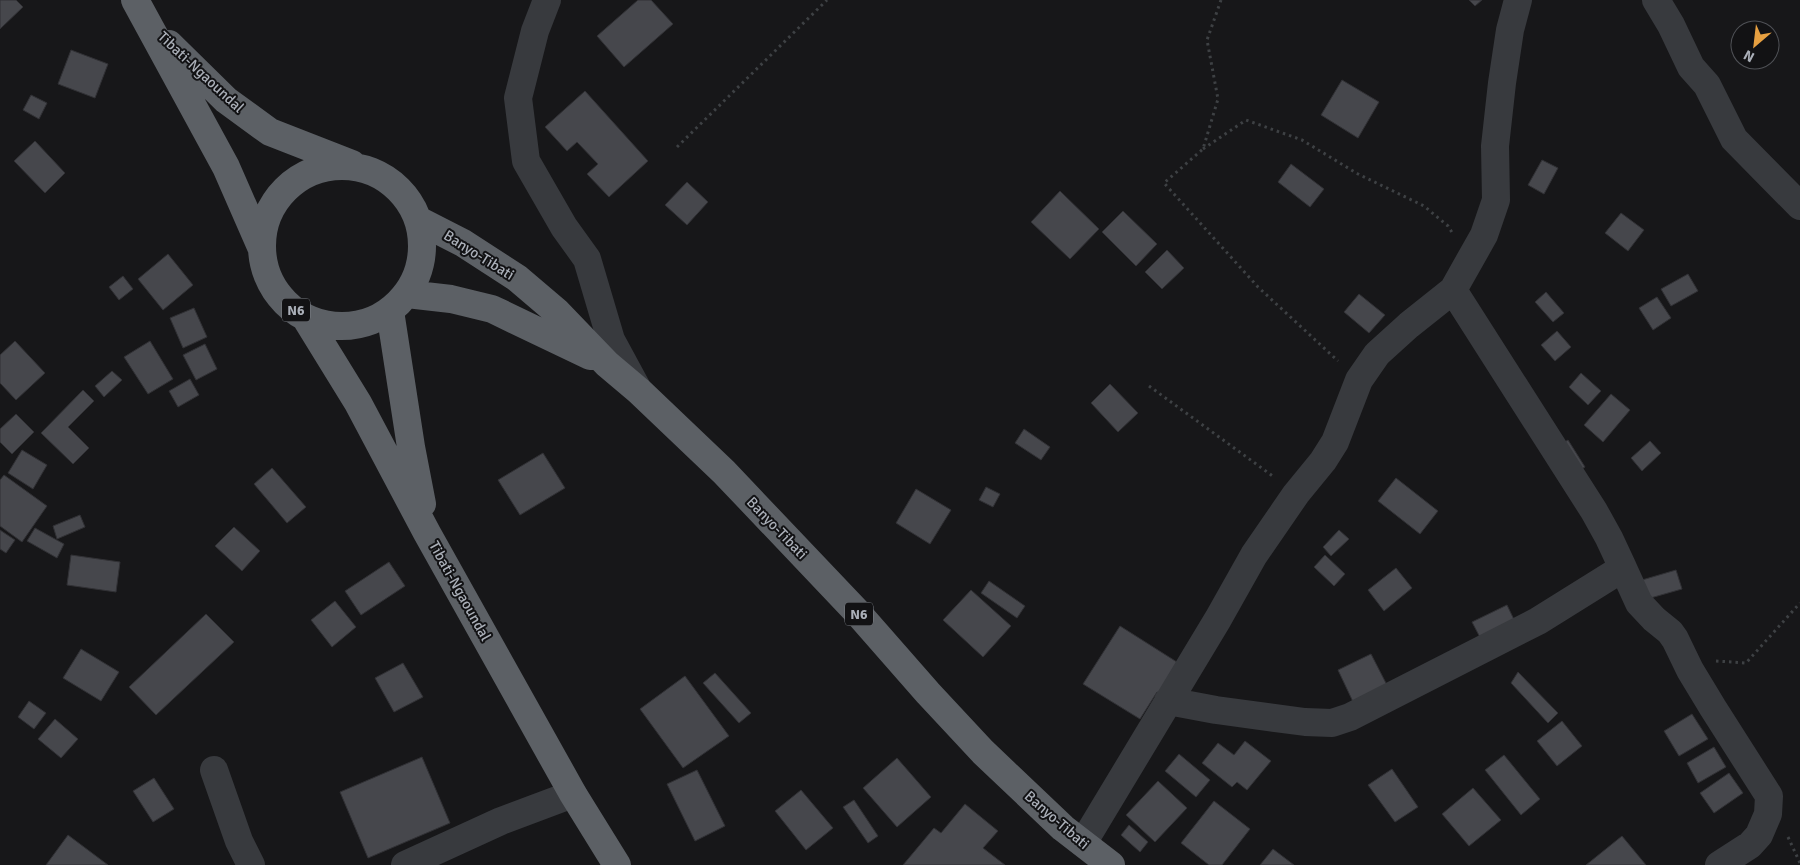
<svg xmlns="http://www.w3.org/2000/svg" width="1800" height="865" viewBox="0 0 1800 865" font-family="Signika,sans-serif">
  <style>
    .building { fill: #46474c; stroke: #313135 }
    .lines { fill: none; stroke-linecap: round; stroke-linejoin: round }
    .path { stroke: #3e4144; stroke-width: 3; stroke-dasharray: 2.5 4; stroke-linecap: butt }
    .minor { stroke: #383a3e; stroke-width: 28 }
    .trunk { stroke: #5c6065; stroke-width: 28 }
    .labels { text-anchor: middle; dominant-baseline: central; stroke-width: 4; stroke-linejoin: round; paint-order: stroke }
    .shield { fill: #121214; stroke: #7c8087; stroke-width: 1 }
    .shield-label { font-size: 14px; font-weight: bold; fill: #aaafb8 }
    .street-label { font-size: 15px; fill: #aaafb8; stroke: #121214 }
  </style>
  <rect width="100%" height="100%" fill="#171719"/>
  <!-- building -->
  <path class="building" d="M0,0H16L23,7L0,29Z
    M638,0H651L673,24L624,67L597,36Z
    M1469,0H1482L1475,6Z
    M71,50L108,64L95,98L58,84Z
    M1342,80L1379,102L1358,138L1321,115Z
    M585,91L648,161L609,197L587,174L598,164L577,142L567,151L545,127Z
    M31,95L47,103L39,119L23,110Z
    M35,141L65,173L45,193L14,161Z
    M1542,160L1558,168L1544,194L1528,185Z
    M1291,164L1324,189L1310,207L1278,182Z
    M687,182L708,202L687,225L665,205Z
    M1060,191L1099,229L1070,259L1031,222Z
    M1123,211L1157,244L1136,266L1102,232Z
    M1621,213L1644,230L1628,251L1605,233Z
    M1167,250L1184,268L1162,289L1145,272Z
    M168,254L193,285L163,310L138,279Z
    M1688,274L1698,291L1671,306L1661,289Z
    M123,276L133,289L119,300L109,287Z
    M1546,292L1564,313L1553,322L1535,302Z
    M1359,294L1385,315L1369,333L1344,312Z
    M1657,297L1671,318L1653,330L1639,308Z
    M194,308L207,337L183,348L170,318Z
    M1557,331L1571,347L1555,361L1541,345Z
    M15,341L45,373L16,400L0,383V355Z
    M150,341L173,379L148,394L124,357Z
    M205,344L217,369L196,380L183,355Z
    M112,371L122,380L104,397L95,386Z
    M1581,373L1601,391L1588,405L1569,387Z
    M190,379L199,395L178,407L169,391Z
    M1110,384L1138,413L1118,432L1091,403Z
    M83,390L94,401L68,427L89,448L73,464L41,433Z
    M1611,394L1630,410L1603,442L1584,425Z
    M16,414L34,432L12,454L0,442V429Z
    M1024,429L1050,447L1041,460L1015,443Z
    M1568,440L1585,467L1572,475L1555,448Z
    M1650,441L1661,453L1642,471L1631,458Z
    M22,450L47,465L33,489L8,473Z
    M543,453L565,488L520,515L498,480Z
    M272,468L306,507L287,523L254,484Z
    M4,475L47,506L22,542L0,526V480Z
    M1396,478L1438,511L1420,534L1378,501Z
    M986,487L1000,494L993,507L979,500Z
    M916,489L951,510L930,544L896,523Z
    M80,515L85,527L57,539L53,526Z
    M234,527L260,551L242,571L215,546Z
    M35,528L64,544L57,558L27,541Z
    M0,530L15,540L6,553L0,549Z
    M1339,530L1349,539L1331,556L1323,547Z
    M71,555L120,562L116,592L67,585Z
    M1325,555L1345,574L1334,586L1314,567Z
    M389,562L405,586L361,615L345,591Z
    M1396,568L1412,588L1384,611L1368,590Z
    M1676,570L1682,589L1647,599L1642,580Z
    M989,581L1025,606L1017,618L981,593Z
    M971,590L1011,626L983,657L943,620Z
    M335,601L356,627L332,647L311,620Z
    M1507,605L1518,628L1484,645L1472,622Z
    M206,614L234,642L156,715L129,687Z
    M1120,626L1180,664L1161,694L1157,692L1140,719L1083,684Z
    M81,649L119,672L101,701L63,678Z
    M1371,654L1389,689L1355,706L1338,670Z
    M403,663L423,697L394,712L375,678Z
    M1518,672L1558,713L1548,723L1511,683Z
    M715,673L751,713L739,723L703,683Z
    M685,676L729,736L683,768L640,709Z
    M29,701L46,713L34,729L18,717Z
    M1692,714L1708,739L1679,756L1664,731Z
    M55,719L78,739L61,758L38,739Z
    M1562,721L1582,746L1557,766L1537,741Z
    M1245,741L1271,761L1247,790L1237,782L1232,787L1202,763L1218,743L1234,755Z
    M1714,747L1726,767L1698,783L1687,763Z
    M1179,754L1210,780L1196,797L1165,771Z
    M1504,755L1540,799L1521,815L1485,770Z
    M422,757L450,823L368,858L340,792Z
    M897,758L931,797L897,827L863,788Z
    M1392,769L1418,807L1395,822L1368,785Z
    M697,770L725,826L695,841L667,784Z
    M1729,773L1743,793L1714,813L1700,793Z
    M154,778L174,809L153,822L133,791Z
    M1158,781L1187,808L1155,842L1126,815Z
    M1473,788L1501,820L1469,846L1442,814Z
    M801,790L833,828L806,850L775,811Z
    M854,800L878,836L868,843L843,807Z
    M1214,801L1250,829L1222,865H1209L1181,843Z
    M965,804L998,831L983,848L1005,865H903L934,828L941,833Z
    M1129,825L1148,842L1140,852L1121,835Z
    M68,835L108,865H46Z
    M1622,836L1646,865H1586Z
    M1273,849L1294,865H1260Z"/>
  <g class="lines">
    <!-- path -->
    <path class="path" d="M1221,0L1207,40L1218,99L1203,149L1164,183L1258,287L1338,361
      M677,147L827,0
      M1203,149L1246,120L1302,140L1358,174L1424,206L1448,226L1453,234
      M1149,386L1274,477
      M1716,661L1746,663L1800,603
      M1788,837L1800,863"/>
    <!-- minor -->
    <path class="minor" d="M547,0L535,31L518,98L526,161L564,227L587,259L611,340L637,388
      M1656,0L1671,25L1691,67L1707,85L1734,139L1800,206
      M1623,568L1639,603L1654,619L1670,632L1675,639L1690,670L1713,708L1769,796L1768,814L1759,835L1750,845L1719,865
      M1168,701L1216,710L1305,722L1332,723L1350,717L1538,621L1623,568L1609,538L1594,511L1453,290
      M214,770L239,841L251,865
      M1083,843L1218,619L1254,555L1296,494L1323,461L1335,442L1359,380L1377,354L1409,325L1453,290L1484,235L1496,200L1495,146L1502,83L1510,30L1518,0
      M405,865L501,821L573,794"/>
    <!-- trunk -->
    <path class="trunk" d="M135,0L226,167L261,247
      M169,44L226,100L270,132L352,164
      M262 246a80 80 0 1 1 160 0a80 80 0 1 1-160 0Z
      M418,220L463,243L517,278L557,312L607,364L639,391L724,472L857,612L928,693L983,752L1063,828L1111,865
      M407,294L451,299L492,309L590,356
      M390,311L411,447L422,504
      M305,317L358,403L427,533L573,794L617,865"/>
  </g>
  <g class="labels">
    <!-- shield labels -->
    <g class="shield">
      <rect x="282" y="298.5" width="28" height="23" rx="4"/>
      <rect x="845" y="602.5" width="28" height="23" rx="4"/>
    </g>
    <g class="shield-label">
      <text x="296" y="310">N6</text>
      <text x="859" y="614">N6</text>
    </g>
    <!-- street labels -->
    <g class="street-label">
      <text transform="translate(201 72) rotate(43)">Tibati-Ngaoundal</text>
      <text transform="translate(479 255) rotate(32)">Banyo-Tibati</text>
      <text transform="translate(777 528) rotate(46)">Banyo-Tibati</text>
      <text transform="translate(460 591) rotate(61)">Tibati-Ngaoundal</text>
      <text transform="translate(1057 820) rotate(41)">Banyo-Tibati</text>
    </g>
  </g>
  <!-- north arrow -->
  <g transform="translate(1755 45) rotate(208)"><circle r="24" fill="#121214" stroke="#4f5156"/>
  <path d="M0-4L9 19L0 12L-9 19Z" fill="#e7a041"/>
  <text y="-8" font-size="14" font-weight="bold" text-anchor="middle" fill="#aaafb8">N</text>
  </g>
</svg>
